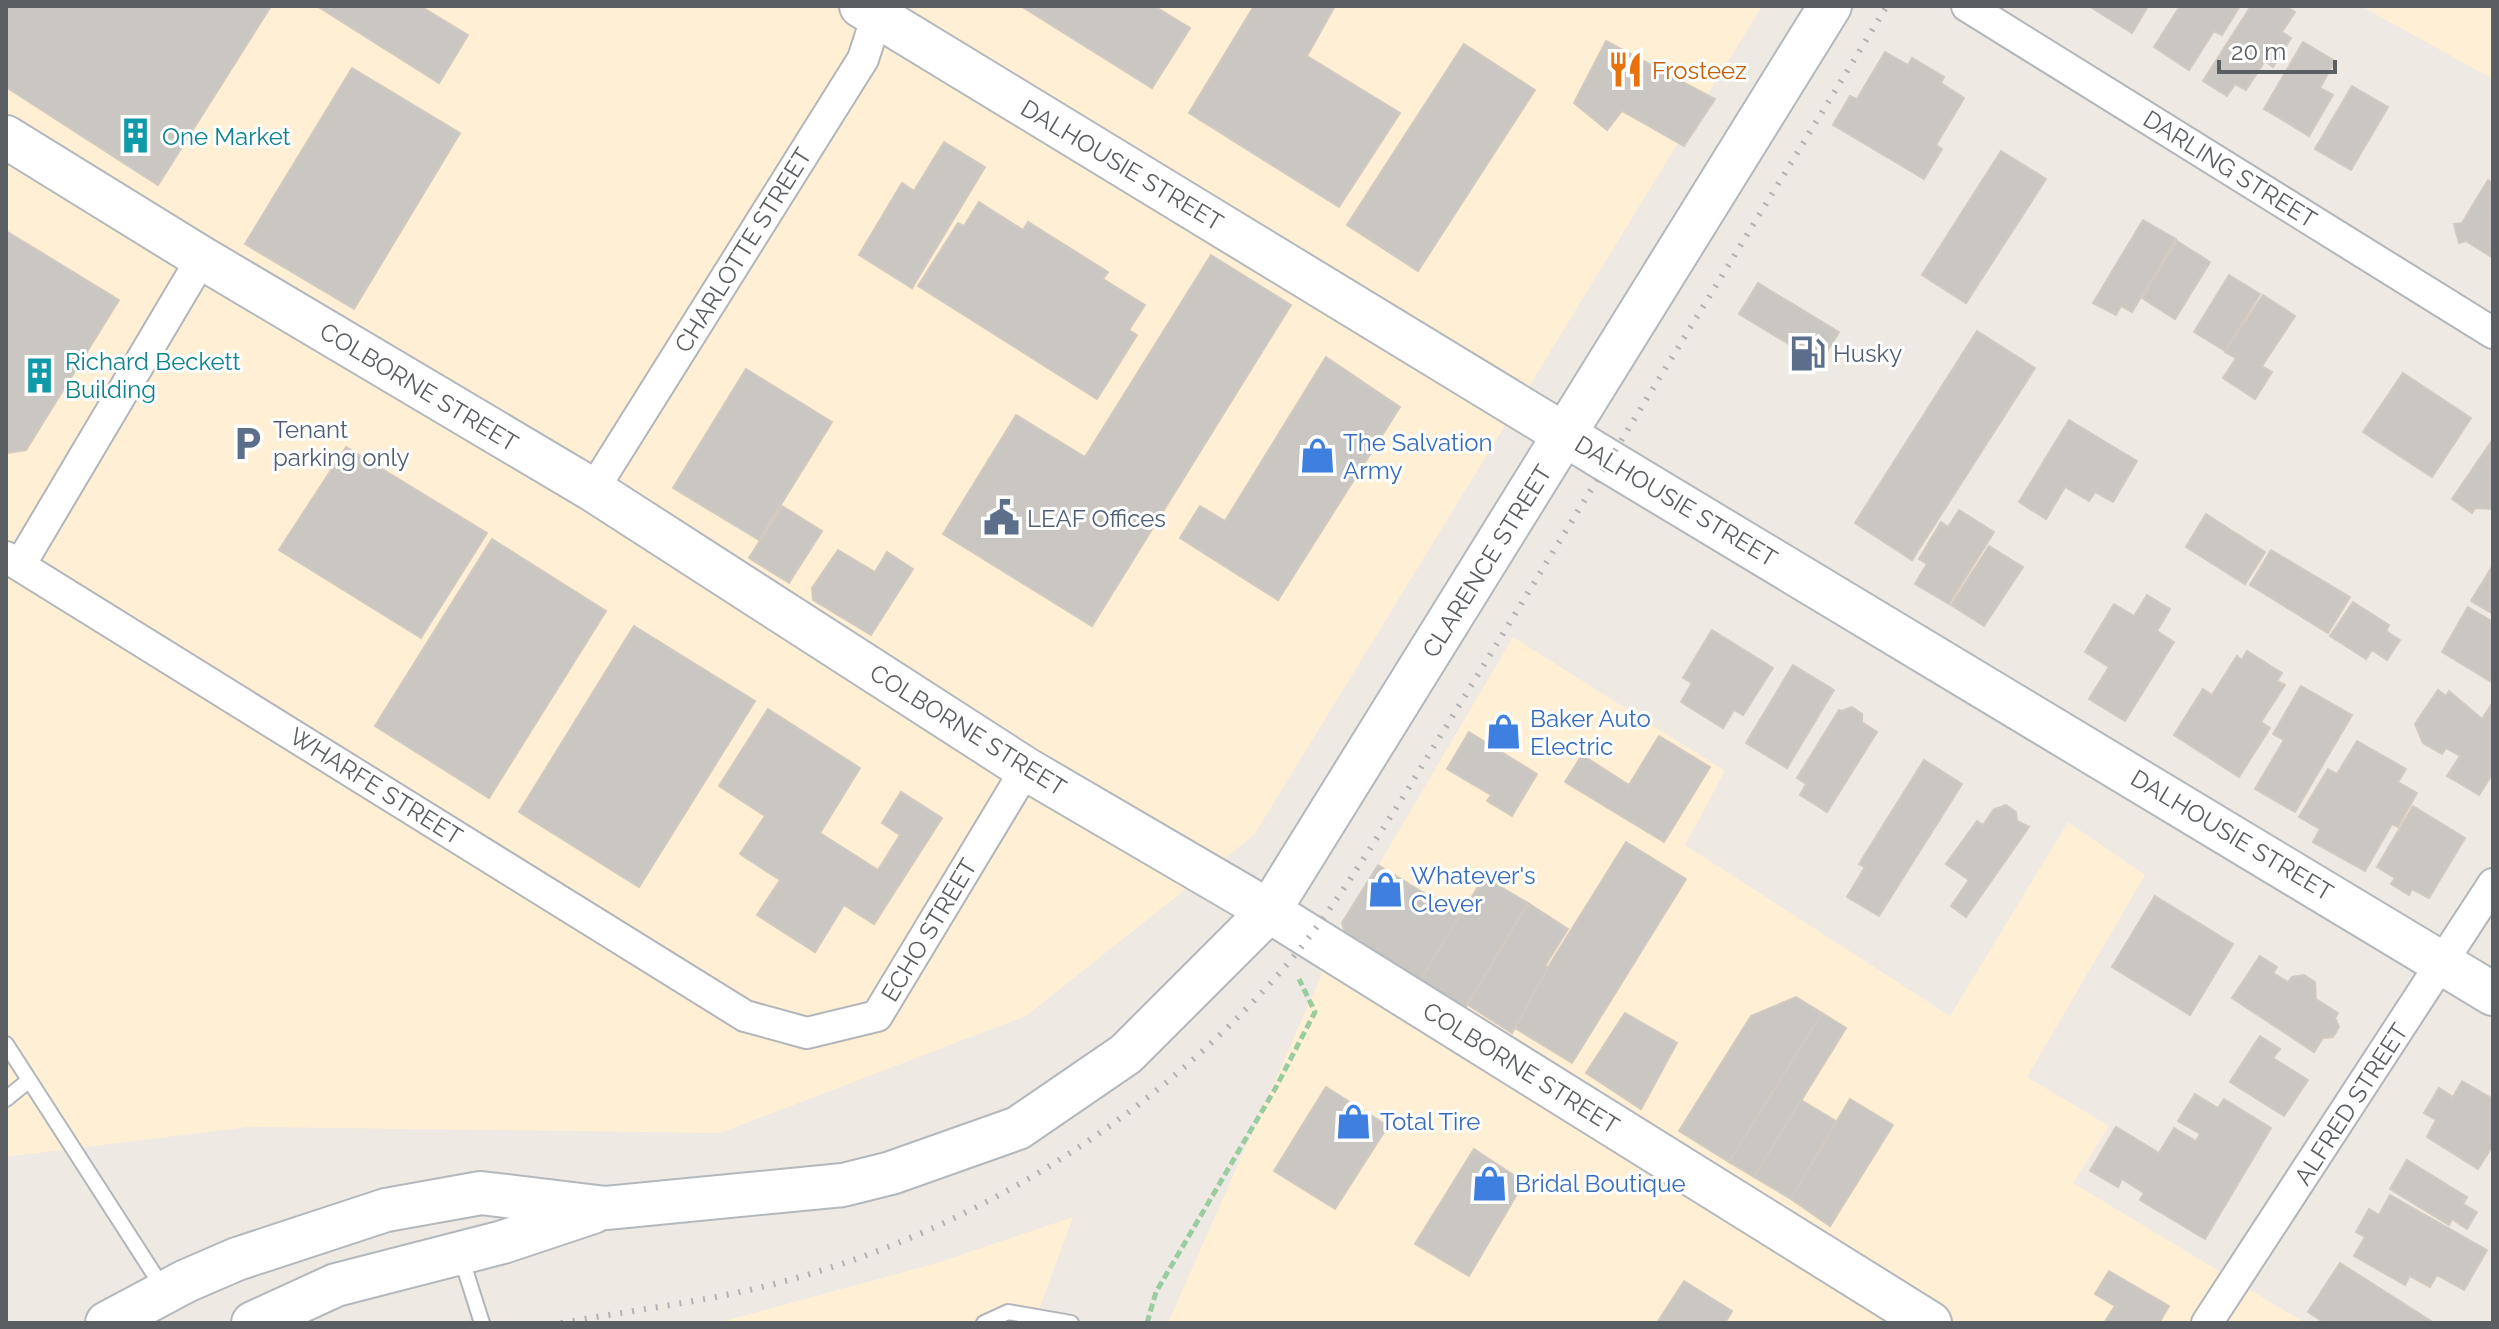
<svg xmlns="http://www.w3.org/2000/svg" width="2499" height="1329" viewBox="0 0 2499 1329" font-family="Raleway,sans-serif">
  <style>
    .commercial { fill: #ffefd5 }
    .building { fill: #cac6c1; stroke: #d2cac0; stroke-width: 2 }
    .lines { fill: none; stroke-linecap: round; stroke-linejoin: round }
    .service-casing { stroke: #b2b6ba; stroke-width: 18 }
    .minor-casing { stroke: #b2b6ba; stroke-width: 34 }
    .secondary-casing { stroke: #b3b8bd; stroke-width: 46 }
    .path { stroke: #99cd9f; stroke-width: 5; stroke-dasharray: 8 4; stroke-linecap: butt }
    .service { stroke: #fff; stroke-width: 14 }
    .minor { stroke: #fff; stroke-width: 30 }
    .secondary { stroke: #fff; stroke-width: 42 }
    .rail { stroke: #b1b2b3; stroke-width: 6; stroke-dasharray: 2 10; stroke-linecap: butt }
    .labels { text-anchor: middle; dominant-baseline: central; stroke-width: 6; stroke-linejoin: round; paint-order: stroke }
    .food-label { font-size: 24px; fill: #c56008; stroke: #fff; text-anchor: start }
    .culture-label { font-size: 24px; fill: #0d838f; stroke: #fff; text-anchor: start }
    .street-label { font-size: 24px; fill: #5a5f63; stroke: #fff }
    .service-label { font-size: 24px; fill: #4e5e75; stroke: #fff; text-anchor: start }
    .shop-label { font-size: 24px; fill: #366cbe; stroke: #fff; text-anchor: start }
  </style>
  <rect width="100%" height="100%" fill="#eee9e2"/>
  <g class="commercial">
    <polygon points="6,6 1762,6 1254,835 1026,1016 720,1133 248,1127 6,1157"/>
    <polygon points="2361,6 2493,6 2493,79"/>
    <polygon points="1513,637 1725,771 1685,845 1950,1016 2068,822 2145,875 2027,1077 2109,1126 2073,1183 2305,1323 1168,1323 1344,924"/>
    <polygon points="1073,1217 1034,1323 717,1323 937,1263"/>
  </g>
  <g class="building">
    <polygon points="6,6 271,6 158,185 6,87"/>
    <polygon points="317,6 420,6 468,35 439,83"/>
    <polygon points="1021,6 1154,6 1190,28 1152,88"/>
    <polygon points="1254,6 1335,6 1307,56 1400,113 1339,207 1189,113"/>
    <polygon points="2089,6 2148,6 2132,33"/>
    <polygon points="2180,6 2240,6 2222,35 2214,31 2189,70 2154,47"/>
    <polygon points="2251,6 2286,6 2295,12 2282,32 2291,38 2273,67 2265,61 2246,90 2235,84 2227,96 2203,81"/>
    <polygon points="1606,41 1715,99 1684,146 1622,111 1607,130 1574,103"/>
    <polygon points="2303,42 2335,61 2320,88 2333,95 2309,136 2264,109"/>
    <polygon points="1464,44 1535,90 1418,271 1347,225"/>
    <polygon points="1885,52 1908,65 1912,58 1944,77 1941,83 1964,98 1936,145 1942,149 1924,179 1833,125 1850,96 1857,99"/>
    <polygon points="352,68 460,133 354,309 245,244"/>
    <polygon points="2352,86 2388,107 2351,170 2315,149"/>
    <polygon points="944,142 985,167 912,288 859,255 902,183 914,191"/>
    <polygon points="2001,151 2046,179 1966,303 1922,275"/>
    <polygon points="2488,180 2493,183 2493,258 2466,241 2459,243 2454,224 2462,223"/>
    <polygon points="979,202 1023,230 1028,222 1108,272 1103,279 1145,305 1129,330 1137,335 1097,399 918,286 958,223 964,226"/>
    <polygon points="2143,220 2176,239 2132,312 2121,306 2116,315 2093,303"/>
    <polygon points="6,231 119,300 26,450 6,453"/>
    <polygon points="2177,241 2210,262 2175,319 2142,298"/>
    <polygon points="1211,255 1291,305 1092,626 943,534 1016,415 1085,457"/>
    <polygon points="2229,275 2260,294 2225,351 2194,332"/>
    <polygon points="1758,283 1839,332 1820,363 1739,314"/>
    <polygon points="2263,295 2295,316 2262,366 2272,372 2255,399 2223,378 2236,358 2225,352"/>
    <polygon points="1977,331 2035,368 1912,560 1855,523"/>
    <polygon points="1326,357 1400,407 1278,600 1180,538 1200,506 1225,521"/>
    <polygon points="746,369 832,422 759,540 673,488"/>
    <polygon points="2403,373 2471,418 2432,477 2363,432"/>
    <polygon points="2069,420 2137,461 2113,502 2095,492 2089,501 2065,487 2046,519 2019,502"/>
    <polygon points="2493,439 2493,509 2475,508 2472,513 2452,499"/>
    <polygon points="346,447 487,533 421,638 279,550"/>
    <polygon points="782,506 822,531 789,583 749,558"/>
    <polygon points="1959,510 1994,532 1949,604 1915,584 1927,564 1919,559 1941,522 1948,527"/>
    <polygon points="2206,514 2265,552 2245,584 2186,547"/>
    <polygon points="492,539 606,611 489,798 375,726"/>
    <polygon points="1989,546 2023,567 1984,626 1951,605"/>
    <polygon points="838,550 875,572 887,552 913,569 871,635 813,600 812,588"/>
    <polygon points="2271,550 2350,597 2328,633 2250,585"/>
    <polygon points="2493,565 2493,614 2471,601"/>
    <polygon points="2147,595 2170,609 2157,631 2174,642 2125,721 2089,699 2109,667 2085,652 2114,604 2134,616"/>
    <polygon points="2353,602 2389,625 2386,631 2400,640 2387,660 2372,650 2366,659 2330,636"/>
    <polygon points="2468,607 2493,622 2493,683 2442,652"/>
    <polygon points="634,626 755,701 639,887 519,812"/>
    <polygon points="1712,630 1773,668 1743,715 1734,710 1723,728 1681,702 1692,683 1683,678"/>
    <polygon points="2247,651 2282,673 2277,681 2285,685 2261,722 2270,728 2239,777 2174,735 2203,689 2212,695 2237,656 2242,660"/>
    <polygon points="1793,665 1834,690 1787,768 1746,743"/>
    <polygon points="2301,686 2352,715 2295,812 2255,789 2284,740 2273,734"/>
    <polygon points="2438,690 2446,696 2449,691 2482,719 2493,702 2493,773 2479,795 2447,776 2460,756 2446,748 2442,754 2423,743 2415,724"/>
    <polygon points="1852,707 1862,714 1862,722 1877,732 1827,812 1800,795 1806,784 1797,778 1839,710 1842,711"/>
    <polygon points="768,709 860,768 820,833 878,870 900,835 882,823 901,792 942,818 874,924 844,905 815,952 757,915 780,880 740,854 765,816 719,786"/>
    <polygon points="1469,732 1537,774 1512,816 1487,801 1491,795 1447,769"/>
    <polygon points="1659,736 1710,767 1664,842 1565,782 1582,755 1629,785"/>
    <polygon points="2357,741 2406,769 2398,782 2417,793 2398,827 2392,824 2365,871 2313,842 2320,829 2299,817 2328,769 2337,774"/>
    <polygon points="1924,760 1962,784 1879,916 1847,897 1865,867 1859,864"/>
    <polygon points="2006,805 2016,812 2017,821 2029,827 1966,917 1951,906 1969,880 1946,864 1977,821 1983,825 1994,809"/>
    <polygon points="2413,806 2465,838 2429,898 2412,889 2409,895 2391,884 2395,878 2377,867"/>
    <polygon points="1626,842 1686,879 1572,1063 1515,1028 1548,967"/>
    <polygon points="1378,865 1460,915 1419,982 1346,937 1342,923"/>
    <polygon points="1484,877 1528,903 1464,1010 1419,982"/>
    <polygon points="2155,896 2233,944 2190,1015 2112,967"/>
    <polygon points="1528,903 1568,929 1545,966 1548,967 1512,1033 1468,1005"/>
    <polygon points="2260,956 2277,967 2273,973 2288,982 2292,977 2304,975 2315,982 2316,999 2338,1013 2335,1018 2339,1027 2333,1037 2323,1038 2314,1052 2232,998"/>
    <polygon points="1796,997 1822,1013 1729,1162 1679,1131 1751,1016"/>
    <polygon points="1625,1013 1677,1043 1641,1109 1586,1073"/>
    <polygon points="1822,1013 1846,1028 1754,1177 1729,1162"/>
    <polygon points="2260,1036 2280,1049 2273,1058 2308,1080 2284,1116 2230,1082"/>
    <polygon points="2462,1081 2493,1099 2493,1145 2478,1169 2427,1137 2436,1120 2424,1113 2439,1088 2453,1097"/>
    <polygon points="1326,1087 1388,1126 1335,1209 1274,1171"/>
    <polygon points="2195,1094 2218,1108 2224,1099 2271,1128 2205,1239 2140,1200 2144,1193 2122,1179 2118,1187 2090,1171 2116,1127 2159,1153 2174,1128 2196,1141 2200,1134 2178,1121"/>
    <polygon points="1850,1099 1893,1125 1830,1226 1791,1199"/>
    <polygon points="1801,1100 1836,1121 1791,1199 1754,1177"/>
    <polygon points="1474,1149 1524,1182 1469,1276 1415,1244"/>
    <polygon points="2407,1160 2467,1197 2463,1204 2477,1212 2467,1229 2452,1219 2449,1225 2390,1189"/>
    <polygon points="2390,1195 2487,1250 2464,1290 2437,1275 2430,1287 2410,1276 2405,1285 2354,1256 2365,1237 2356,1232 2369,1209 2379,1215"/>
    <polygon points="2340,1263 2434,1323 2325,1323 2308,1312"/>
    <polygon points="2109,1271 2169,1306 2159,1323 2104,1323 2115,1306 2095,1294"/>
    <polygon points="1684,1281 1732,1311 1725,1323 1657,1323"/>
  </g>
  <g class="lines">
    <defs>
      <g id="service">
        <polyline points="6,1044 163,1288"/>
        <polyline points="6,1099 28,1081"/>
        <polyline points="461,1257 482,1323"/>
        <polyline points="984,1323 1008,1312 1071,1323"/>
      </g>
      <g id="minor">
        <polyline points="1967,6 2493,333"/>
        <polyline points="593,490 863,59 877,16 883,6"/>
        <polyline points="6,557 745,1016 807,1033 877,1016 1026,769"/>
        <polyline points="20,565 202,258"/>
        <polyline points="2207,1323 2493,884"/>
      </g>
      <g id="secondary">
        <polyline points="861,6 1608,461 2493,994"/>
        <polyline points="6,137 202,258 593,490 1026,769 1269,911 1930,1323"/>
        <polyline points="107,1323 186,1281 237,1259 386,1210 481,1193 606,1208 843,1185 891,1173 1018,1128 1126,1054 1269,911 1830,6"/>
        <polyline points="253,1323 336,1285 503,1242 593,1212"/>
      </g>
    </defs>
    <use href="#service" class="service-casing"/>
    <use href="#minor" class="minor-casing"/>
    <use href="#secondary" class="secondary-casing"/>
    <polyline class="path" points="1147,1323 1156,1292 1275,1089 1315,1012 1299,979"/>
    <use href="#service" class="service"/>
    <use href="#minor" class="minor"/>
    <use href="#secondary" class="secondary"/>
    <path class="rail" d="M561 1323C645 1308 729 1299 810 1274 994 1219 1165 1107 1290 961 1331 912 1365 856 1400 802L1887 6"/>
  </g>
  <defs>
    <symbol id="restaurant-bare" viewBox="-9 -9 18 18"><path d="M-5-6h1v4h1v-4h1v4h1v-4h1v5L-1.5 .5V6h-2V.5L-5-1ZM5-6V6H3V1.5H1.5Q1.5-4 5-6Z" fill="#e8710a" stroke="#fff" stroke-width="2.5" paint-order="stroke"/></symbol>
    <symbol id="building-bare" viewBox="-9 -9 18 18"><path d="M-4-6H4V6H1V3H-1V6H-4ZM-2.5-4.3h1.7v1.8h-1.7ZM.8-4.3h1.7v1.8H.8ZM-2.5-1h1.7V.8h-1.7ZM.8-1h1.7V.8H.8Z" fill="#0f9aa8" stroke="#fff" stroke-width="2.5" paint-order="stroke"/></symbol>
    <symbol id="fuel-bare" viewBox="-9 -9 18 18"><path d="M-5.5-6h7V0h2V4h1.3V-2.5L3-4.5l.8-.8L6-3V5H2.5V1h-1V6h-7ZM-4.2-4.7v3.2H.2V-4.7Z" fill="#5c6f8a" stroke="#fff" stroke-width="2.5" paint-order="stroke"/></symbol>
    <symbol id="parking-bare" viewBox="-9 -9 18 18"><path d="M-3.5-5.5H1a3.5 3.5 0 0 1 0 7H-1V5.5H-3.5ZM-1-3.4V-.6H.8a1.4 1.4 0 0 0 0-2.8Z" fill="#5c6f8a" stroke="#fff" stroke-width="2.5" paint-order="stroke"/></symbol>
    <symbol id="shop-bare" viewBox="-9 -9 18 18"><path d="M-5-2.5h2.3a2.7 3.5 0 0 1 5.4 0H5L5.5 6h-11ZM-1.5-2.5h3a1.5 2.3 0 0 0-3 0Z" fill="#3f7fe0" stroke="#fff" stroke-width="2.5" paint-order="stroke"/></symbol>
    <symbol id="civic-bare" viewBox="-9 -9 18 18"><path d="M-.6-6.5H3V-4.5H.6V-3L4-1V1h2V6H-6V1h2V-1L-.6-3ZM-1.2 2.5V6h2.4V2.5Z" fill="#5c6f8a" stroke="#fff" stroke-width="2.5" paint-order="stroke"/></symbol>
  </defs>
  <g fill-rule="evenodd">
    <use href="#restaurant-bare" x="1600" y="44" width="51" height="51"/>
    <use href="#building-bare" x="110" y="110" width="51" height="51"/>
    <use href="#fuel-bare" x="1782" y="328" width="51" height="51"/>
    <use href="#building-bare" x="14" y="350" width="51" height="51"/>
    <use href="#parking-bare" x="222" y="418" width="51" height="51"/>
    <use href="#shop-bare" x="1292" y="430" width="51" height="51"/>
    <use href="#civic-bare" x="976" y="492" width="51" height="51"/>
    <use href="#shop-bare" x="1478" y="706" width="51" height="51"/>
    <use href="#shop-bare" x="1360" y="864" width="51" height="51"/>
    <use href="#shop-bare" x="1328" y="1096" width="51" height="51"/>
    <use href="#shop-bare" x="1464" y="1158" width="51" height="51"/>
  </g>
  <g class="labels">
    <g class="food-label">
      <text x="1652" y="70">Frosteez</text>
    </g>
    <g class="culture-label">
      <text x="162" y="136">One Market</text>
      <text x="65" y="361">Richard Beckett<tspan x="65" dy="28">Building</tspan></text>
    </g>
    <g class="street-label">
      <text transform="translate(1122 165) rotate(31)">DALHOUSIE STREET</text>
      <text transform="translate(2230 169) rotate(32)">DARLING STREET</text>
      <text transform="translate(743 250) rotate(-58)">CHARLOTTE STREET</text>
      <text transform="translate(419 387) rotate(31)">COLBORNE STREET</text>
      <text transform="translate(1676 501) rotate(31)">DALHOUSIE STREET</text>
      <text transform="translate(1487 561) rotate(-58)">CLARENCE STREET</text>
      <text transform="translate(968 730) rotate(32)">COLBORNE STREET</text>
      <text transform="translate(376 786) rotate(32)">WHARFE STREET</text>
      <text transform="translate(2232 835) rotate(31)">DALHOUSIE STREET</text>
      <text transform="translate(929 930) rotate(-59)">ECHO STREET</text>
      <text transform="translate(1521 1068) rotate(32)">COLBORNE STREET</text>
      <text transform="translate(2351 1104) rotate(-57)">ALFRED STREET</text>
    </g>
    <g class="service-label">
      <text x="1833" y="353">Husky</text>
      <text x="273" y="429">Tenant<tspan x="273" dy="28">parking only</tspan></text>
      <text x="1027" y="518">LEAF Offices</text>
    </g>
    <g class="shop-label">
      <text x="1343" y="442">The Salvation<tspan x="1343" dy="28">Army</tspan></text>
      <text x="1530" y="718">Baker Auto<tspan x="1530" dy="28">Electric</tspan></text>
      <text x="1411" y="875">Whatever's<tspan x="1411" dy="28">Clever</tspan></text>
      <text x="1380" y="1121">Total Tire</text>
      <text x="1515" y="1183">Bridal Boutique</text>
    </g>
  </g>
  <rect width="2499" height="1329" fill="none" stroke="#5a5f63" stroke-width="16"/>
  <path d="M2219 60v12h116v-12" fill="none" stroke="#5a5f63" stroke-width="4"/>
  <text x="2231" y="60" font-size="24" fill="#5a5f63" stroke="#ffffff" stroke-width="6" paint-order="stroke">20 m</text>
</svg>
